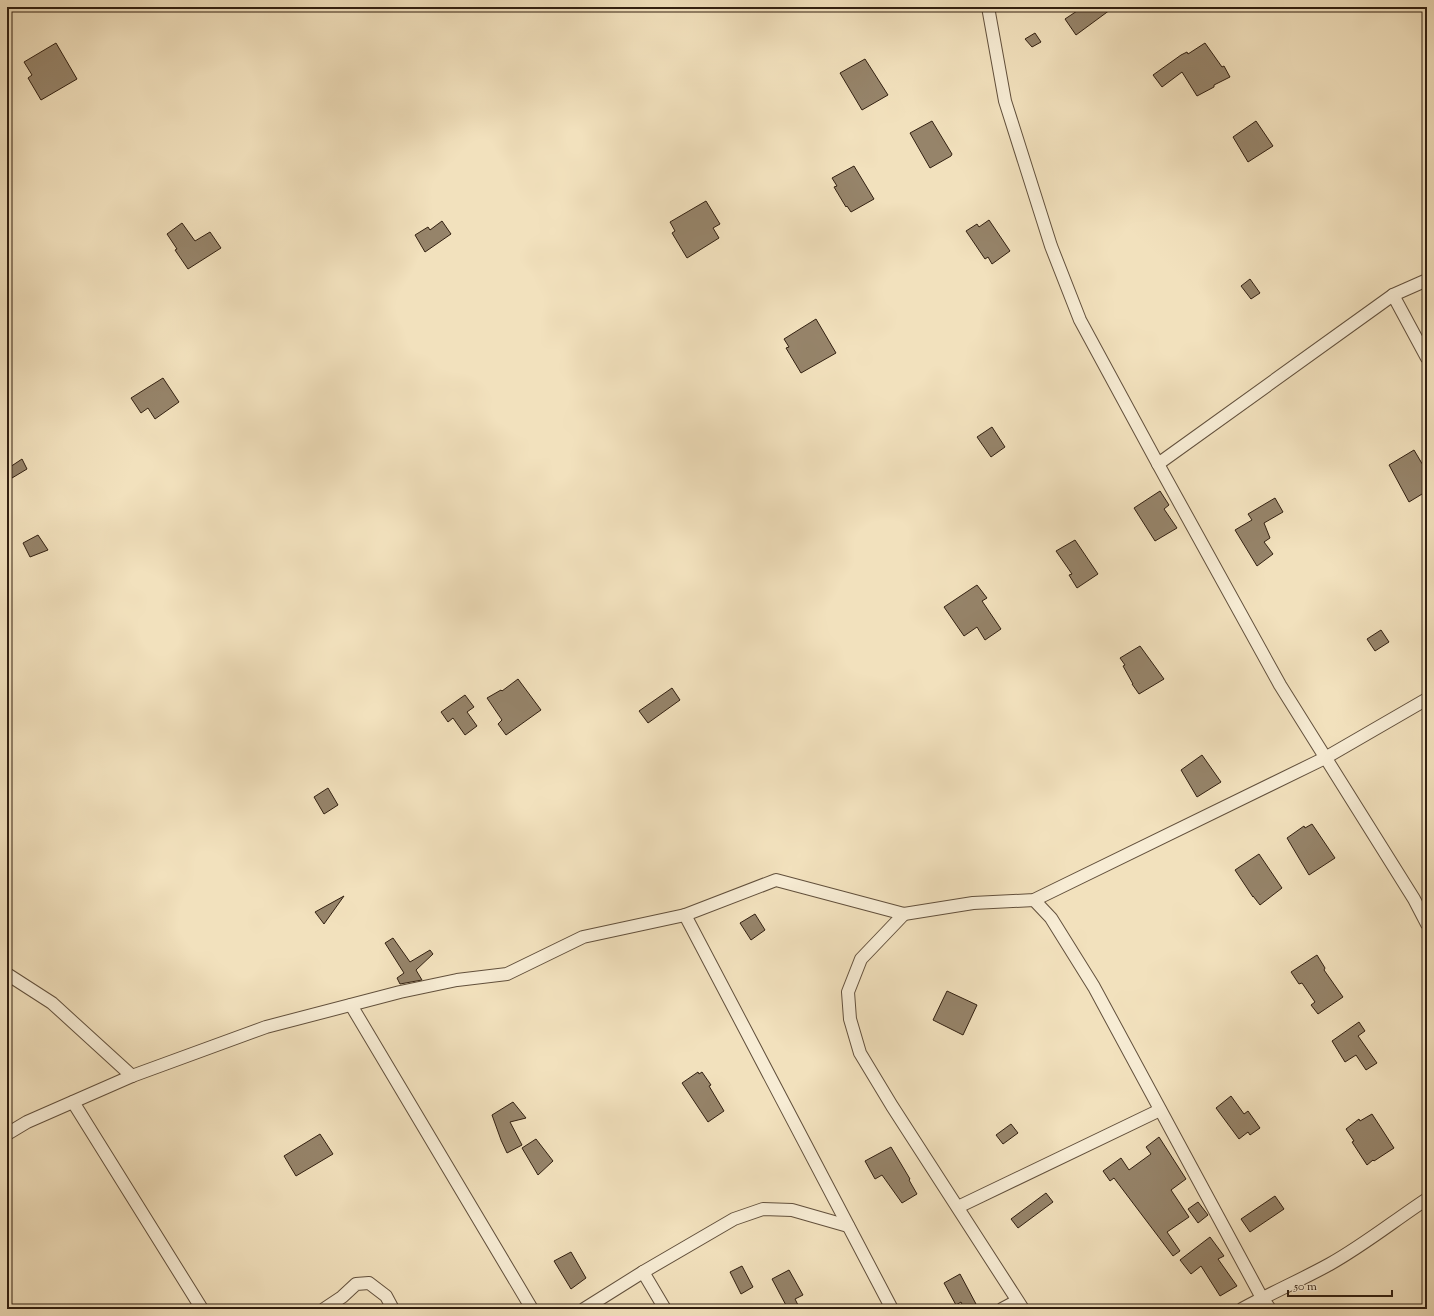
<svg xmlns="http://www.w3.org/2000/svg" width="1434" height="1316" viewBox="0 0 1434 1316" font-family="'Sorts Mill Goudy',serif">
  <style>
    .building { fill: #96846a; stroke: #322011 }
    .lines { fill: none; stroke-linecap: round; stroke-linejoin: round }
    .minor-casing { stroke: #62503c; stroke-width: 14 }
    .minor { stroke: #f7ecd4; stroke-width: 12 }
  </style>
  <rect width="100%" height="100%" fill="#f2e1bd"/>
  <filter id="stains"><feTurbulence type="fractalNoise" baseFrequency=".005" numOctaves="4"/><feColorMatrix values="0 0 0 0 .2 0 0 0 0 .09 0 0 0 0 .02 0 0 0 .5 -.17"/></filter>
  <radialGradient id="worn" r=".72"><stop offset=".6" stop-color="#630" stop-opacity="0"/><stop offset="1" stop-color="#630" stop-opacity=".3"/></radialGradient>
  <g class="building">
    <polygon points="1083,7 1114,7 1076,35 1065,19"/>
    <polygon points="1035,33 1041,42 1032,47 1025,39"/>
    <polygon points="56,43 77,79 41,100 28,78 32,75 24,62"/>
    <polygon points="1205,43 1222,67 1224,66 1230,77 1214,85 1214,87 1197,96 1182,72 1162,87 1153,75 1181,55 1187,52 1188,54"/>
    <polygon points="865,59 888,95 862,110 840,73"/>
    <polygon points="932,121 952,154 951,156 930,168 910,133"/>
    <polygon points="1256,121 1273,146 1248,162 1233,137"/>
    <polygon points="854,166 874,199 851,212 847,206 846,207 834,187 837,186 832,178"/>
    <polygon points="706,201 720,224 713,228 719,238 687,258 672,233 675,231 670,222"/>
    <polygon points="989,220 1010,251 992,264 988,257 985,259 966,231 977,224 979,227"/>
    <polygon points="442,221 451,234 425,252 415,235 428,227 430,230"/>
    <polygon points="182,223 195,241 210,232 221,248 188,269 175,250 177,249 167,234"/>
    <polygon points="1250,279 1260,293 1251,299 1241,286"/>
    <polygon points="816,319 836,353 801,373 786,348 789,347 784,339"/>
    <polygon points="163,378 179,402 155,419 148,408 141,413 131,398"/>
    <polygon points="992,427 1005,447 991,457 977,437"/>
    <polygon points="1414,450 1427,472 1427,491 1409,502 1389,465"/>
    <polygon points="22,459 27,469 12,478 7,469"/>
    <polygon points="1160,491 1169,505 1164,509 1177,528 1155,541 1134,508"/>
    <polygon points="1275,498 1283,512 1264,523 1270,538 1264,542 1273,554 1257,566 1235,530 1252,520 1248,514"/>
    <polygon points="38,535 48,550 30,557 23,543"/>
    <polygon points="1075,540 1098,574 1077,588 1069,575 1072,574 1056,551"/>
    <polygon points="977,585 987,598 982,601 1001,629 985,640 977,627 964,636 944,607"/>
    <polygon points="1381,630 1389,642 1375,651 1367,639"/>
    <polygon points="1140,646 1164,679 1139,694 1132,684 1133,684 1123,666 1125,665 1120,658"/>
    <polygon points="518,679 541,710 506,735 498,724 502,720 487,698 501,690 502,691"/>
    <polygon points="672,688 680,700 648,723 639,711"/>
    <polygon points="465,695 474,707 467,712 477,726 465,735 453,718 448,722 441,712"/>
    <polygon points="1202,755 1221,782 1197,797 1181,770"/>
    <polygon points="328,788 338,805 324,814 314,797"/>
    <polygon points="1312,824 1335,858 1309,875 1287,838 1304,826 1305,828"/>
    <polygon points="1259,854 1282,888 1260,905 1253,896 1253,897 1235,870"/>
    <polygon points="344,896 324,924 315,912"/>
    <polygon points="755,914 765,930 751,940 740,923"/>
    <polygon points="393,938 410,962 430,950 433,954 416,970 422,980 400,984 397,978 404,973 385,943"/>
    <polygon points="1317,955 1325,968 1324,970 1343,997 1318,1014 1311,1005 1315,1002 1302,983 1299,984 1291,972"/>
    <polygon points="947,991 977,1005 963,1035 933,1020"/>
    <polygon points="1359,1022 1365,1031 1358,1036 1377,1063 1366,1070 1356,1055 1345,1062 1332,1041"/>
    <polygon points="698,1072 699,1074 702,1072 711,1085 709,1086 724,1111 708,1122 682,1083"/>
    <polygon points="1231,1096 1244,1114 1248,1111 1260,1128 1250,1135 1248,1132 1239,1139 1216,1108"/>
    <polygon points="513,1102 526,1118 510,1122 522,1145 507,1153 501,1140 492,1115"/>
    <polygon points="1372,1114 1394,1148 1374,1161 1373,1160 1367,1165 1352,1142 1354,1141 1346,1129 1359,1119 1360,1121"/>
    <polygon points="1011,1124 1018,1133 1003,1144 996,1135"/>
    <polygon points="320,1134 333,1154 296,1176 284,1156"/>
    <polygon points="1159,1137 1186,1179 1171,1190 1189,1217 1167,1232 1180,1251 1173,1256 1114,1178 1110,1181 1103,1171 1121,1158 1129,1170 1151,1154 1146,1147"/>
    <polygon points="536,1139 553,1161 538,1175 522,1148"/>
    <polygon points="891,1147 910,1179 909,1180 917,1194 902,1203 882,1175 875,1179 865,1161"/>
    <polygon points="1046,1193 1053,1202 1018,1228 1011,1219"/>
    <polygon points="1275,1196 1284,1209 1250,1232 1241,1219"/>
    <polygon points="1198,1202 1208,1215 1198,1223 1188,1209"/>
    <polygon points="1210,1237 1224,1256 1218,1259 1237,1286 1220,1296 1201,1266 1191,1274 1180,1260"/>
    <polygon points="571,1252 586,1278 571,1289 554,1261"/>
    <polygon points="742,1266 753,1287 741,1294 730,1272"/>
    <polygon points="789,1270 803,1295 795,1299 800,1309 788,1309 772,1279"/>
    <polygon points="960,1274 976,1304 968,1309 964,1309 961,1302 956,1305 944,1283"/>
  </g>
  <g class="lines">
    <defs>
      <g id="minor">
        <polyline points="988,7 1005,101 1051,246 1080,320 1158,464 1280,685 1414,899 1427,924"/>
        <polyline points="1393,295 1427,358"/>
        <polyline points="1158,464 1393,295 1427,280"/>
        <polyline points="1034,900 1051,918 1094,987 1262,1298 1270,1309"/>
        <polyline points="904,914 861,959 848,992 850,1019 860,1053 892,1106 1023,1309"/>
        <polyline points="685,915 892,1309"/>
        <polyline points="7,974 52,1003 132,1076"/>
        <polyline points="351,1005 532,1309"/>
        <polyline points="73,1102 202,1309"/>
        <polyline points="7,1134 27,1122 132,1076 266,1027 400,992 457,980 507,974 583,937 685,915 776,880 904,914 973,903 1034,900 1325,758 1427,699"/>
        <polyline points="958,1207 1160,1110"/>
        <polyline points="643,1272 665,1309"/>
        <polyline points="324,1309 342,1297 356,1284 369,1283 386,1296 393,1309"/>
        <polyline points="584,1309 643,1272 734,1219 763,1209 792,1210 848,1226"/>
        <polyline points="1002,1309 1017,1301"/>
        <path d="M1242 1309C1271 1293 1301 1280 1330 1264 1364 1245 1395 1220 1427 1199"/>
      </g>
    </defs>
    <use href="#minor" class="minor-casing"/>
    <use href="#minor" class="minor"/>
  </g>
  <rect width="1434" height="1316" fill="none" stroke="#f2e1bd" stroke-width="24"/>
  <rect x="8" y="8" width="1418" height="1300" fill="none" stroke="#322011" stroke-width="2"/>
  <rect x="12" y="12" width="1410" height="1292" fill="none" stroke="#322011"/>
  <path d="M1288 1290v6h104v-6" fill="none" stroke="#322011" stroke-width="2"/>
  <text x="1294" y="1290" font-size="12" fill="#322011" stroke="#f7ecd4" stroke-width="3" paint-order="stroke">50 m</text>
  <rect width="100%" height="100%" filter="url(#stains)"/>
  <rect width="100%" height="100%" fill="url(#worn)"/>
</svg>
